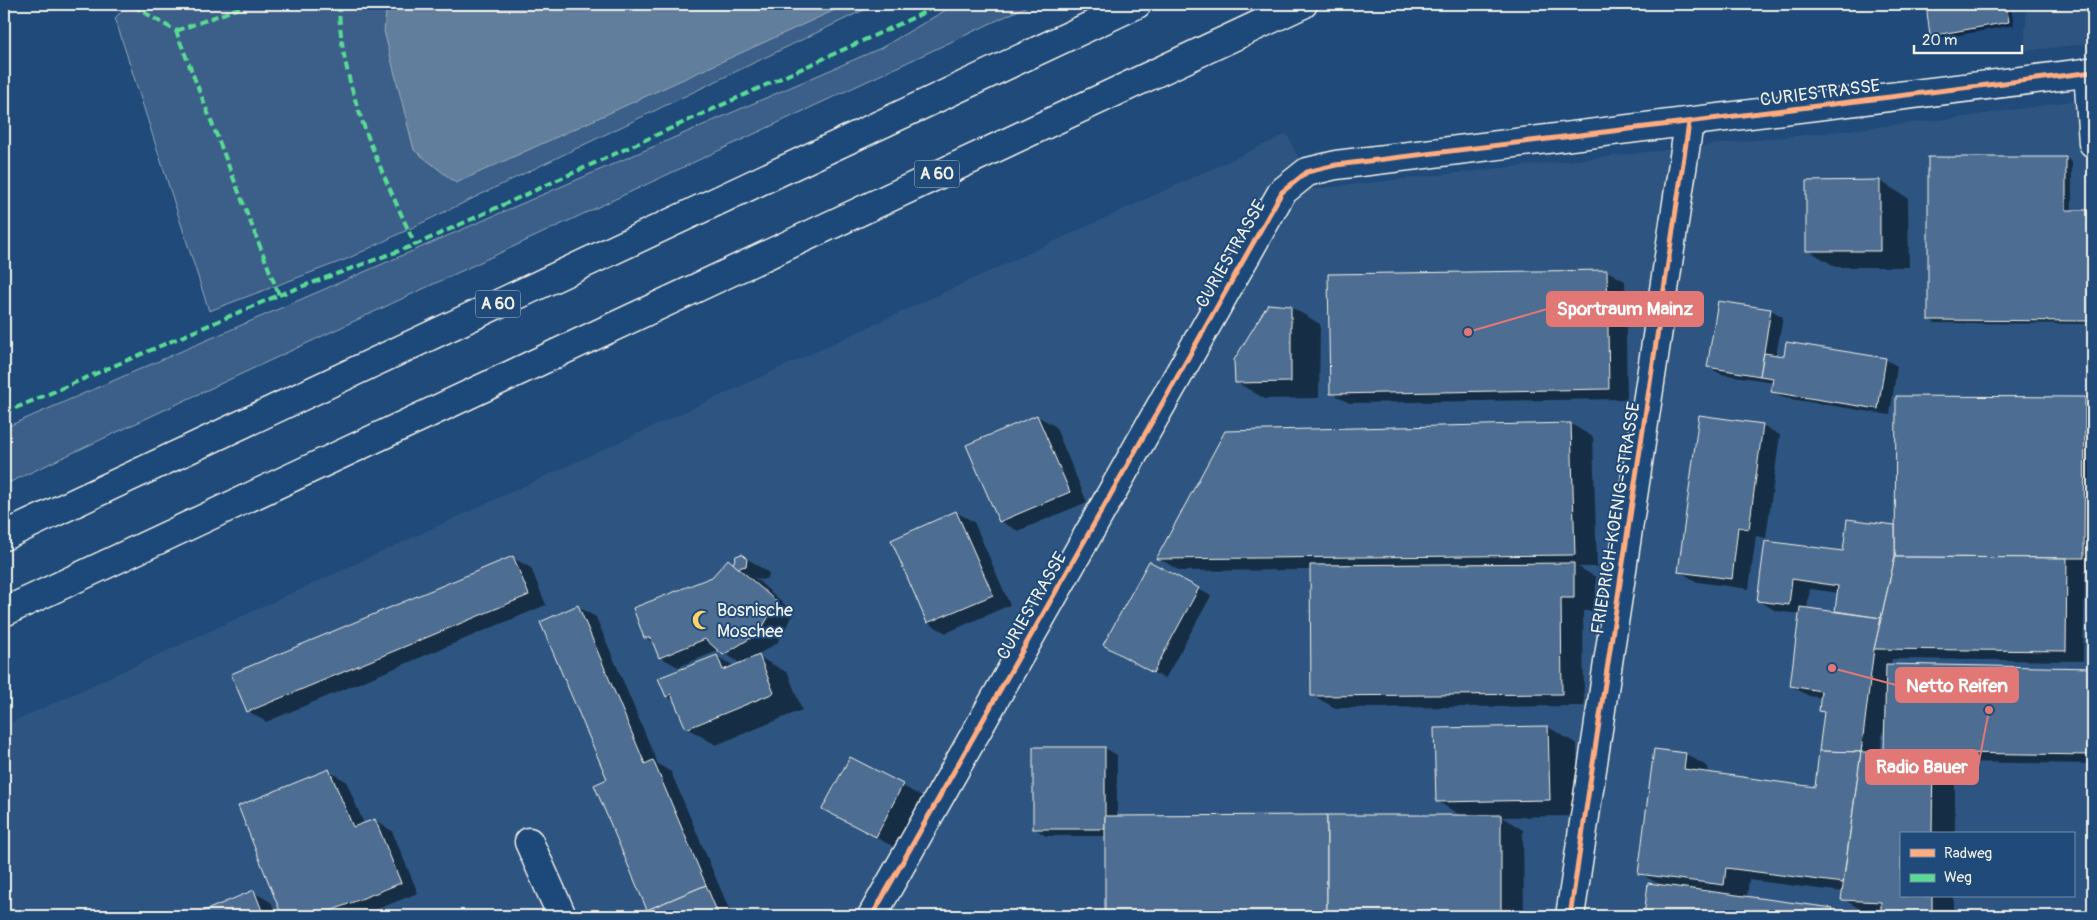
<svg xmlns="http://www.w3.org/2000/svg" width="2097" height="920" viewBox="0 0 2097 920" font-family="Pangolin,sans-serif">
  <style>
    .built { fill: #2d5581; fill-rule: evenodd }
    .green { fill: #3a5f88; stroke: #97a8b8 }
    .water { fill: #627e9d; stroke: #9cacbb }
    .shadow { fill: #0007; fill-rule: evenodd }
    .building { fill: #4d6e92; stroke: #f4f1e8 }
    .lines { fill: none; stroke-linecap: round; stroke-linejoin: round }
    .minor-casing { stroke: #f4f1e8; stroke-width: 31 }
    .highway-casing { stroke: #f4f1e8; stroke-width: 31 }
    .minor { stroke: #1f4a7a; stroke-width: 28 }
    .highway { stroke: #1f4a7a; stroke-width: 28 }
    .quiet { stroke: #5adb95; stroke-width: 4; stroke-dasharray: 8 4; stroke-linecap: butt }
    .cycleway-casing { stroke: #1f4a7a; stroke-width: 8 }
    .cycleway { stroke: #ffac80; stroke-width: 5 }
    .labels { text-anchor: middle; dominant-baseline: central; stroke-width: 4; stroke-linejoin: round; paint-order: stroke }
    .shield { fill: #1f4a7a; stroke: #b4bfc7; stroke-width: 1 }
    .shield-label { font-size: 16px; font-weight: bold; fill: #f4f1e8 }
    .street-label { font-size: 18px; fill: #f4f1e8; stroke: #1f4a7a }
    .poi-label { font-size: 18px; fill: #f4f1e8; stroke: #1f4a7a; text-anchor: start }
    .leader { fill: none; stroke: #e27875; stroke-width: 2 }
    .callout-dot { fill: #e27875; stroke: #1f4a7a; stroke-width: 2 }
    .callout { fill: #e27875; stroke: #e27875; stroke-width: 2 }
    .callout-label { font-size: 19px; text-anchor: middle; font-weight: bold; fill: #fff }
  </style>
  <rect width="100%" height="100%" fill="#1f4a7a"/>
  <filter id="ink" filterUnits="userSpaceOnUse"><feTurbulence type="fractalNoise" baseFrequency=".02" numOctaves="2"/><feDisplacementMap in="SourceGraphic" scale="10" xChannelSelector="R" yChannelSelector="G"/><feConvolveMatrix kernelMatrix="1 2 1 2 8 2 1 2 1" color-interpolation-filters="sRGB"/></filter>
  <g filter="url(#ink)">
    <g class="built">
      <polygon points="2027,4 2093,4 2093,43 2024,51"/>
      <path d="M2093 98V916H4V726L1287 134 1313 189 1957 118ZM1901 834H2073V896H1901Z"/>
    </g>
    <g class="green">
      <polygon points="129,4 876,4 347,259 209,311 115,18"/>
      <polygon points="956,4 1032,4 4,485 4,428 881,48"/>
    </g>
    <polygon class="water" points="387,4 848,4 456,183 414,150 384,31"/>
    <g class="shadow">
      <polygon points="1927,4 2010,4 2014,25 1937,39 1931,36"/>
      <polygon points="2066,158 2072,162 2072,211 2093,211 2093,324 1935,323 1929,319"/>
      <polygon points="1880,181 1908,198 1909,267 1836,267 1808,250"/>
      <polygon points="1607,271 1625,281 1627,399 1349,403 1331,393"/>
      <polygon points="1291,307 1320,324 1319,398 1265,399 1236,382"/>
      <polygon points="1771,310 1783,317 1776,356 1885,359 1897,366 1890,415 1784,398 1772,391 1773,382 1721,374 1708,367"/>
      <path d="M2085 398 2093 403V570H2085L2083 661 1892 659 1891 666 2093 669V764L1947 762 1955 767V834H1901V896H1954V916H1882V913L1865 912 1843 899V892L1749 880 1747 897 1832 909 1845 916H1645L1649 884 1661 885 1639 873 1686 754 1708 767 1707 774 1816 788 1825 713 1820 710 1822 698 1809 696 1791 686 1800 614 1776 611 1759 601 1766 542 1844 552 1896 527ZM1810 589 1839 593 1836 613 1807 609ZM1885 718H1886L1889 753H1880Z"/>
      <polygon points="1037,416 1055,426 1087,502 1018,531 1000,521"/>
      <polygon points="1571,424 1593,437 1597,567 1578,567 1596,577 1596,611 1583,611 1584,706 1335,708 1312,695 1311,570 1180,571 1158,558"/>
      <polygon points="1762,425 1780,435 1766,538 1756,536 1749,589 1697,582 1679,571"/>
      <polygon points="956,512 974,522 1010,605 946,633 928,623 892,540"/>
      <polygon points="742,555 769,573 768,578 761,580 754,577 794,613 777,643 752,658 759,657 788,673 802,710 716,745 687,728 675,701 667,696 716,656 734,666 741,664 720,650 678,667 660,657 655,643 645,638 713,578 728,560 734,564"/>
      <polygon points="513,558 531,568 546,605 266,722 248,711"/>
      <polygon points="1150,562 1211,596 1165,679 1104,645"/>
      <polygon points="578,607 596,617 658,764 671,772 732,916 637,916 649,911 608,780"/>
      <polygon points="1548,727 1577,744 1578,816 1502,817 1523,830 1524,916 1107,916 1107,836 1046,836 1034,828 1105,748 1117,755 1117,817 1463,817 1437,801"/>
      <polygon points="851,758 932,802 905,853 824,809"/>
      <polygon points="328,771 346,781 364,824 375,820 392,831 418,893 360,916 284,916 239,807"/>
      <polygon points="253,892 271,902 277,916 195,916"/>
    </g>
    <g class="building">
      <polygon points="1926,4 2006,4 2009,22 1930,36"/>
      <polygon points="1928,157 2066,157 2066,210 2093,210 2093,321 1928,320"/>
      <polygon points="1880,180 1880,251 1806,251 1806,181"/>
      <polygon points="1607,270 1609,389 1330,394 1328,274"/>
      <polygon points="1718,301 1771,309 1760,376 1707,367"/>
      <polygon points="1268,304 1291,306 1291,382 1235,383 1234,360"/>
      <polygon points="1786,342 1886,358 1878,409 1771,392 1773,378 1760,376 1764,353 1784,356"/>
      <polygon points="1896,396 2085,397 2084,558 1895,557"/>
      <polygon points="1037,415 1070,492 999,522 966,445"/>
      <polygon points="1699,415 1763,424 1749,529 1738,527 1732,579 1678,572"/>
      <polygon points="1571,423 1575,555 1156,559 1225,431"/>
      <polygon points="956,511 993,595 927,623 891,540"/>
      <polygon points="1847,519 1895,525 1895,557 1881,618 1835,611 1838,586 1792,579 1789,605 1757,601 1765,541 1843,551"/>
      <polygon points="742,554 747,559 746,566 738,568 733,564 736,556"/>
      <polygon points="513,556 529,595 247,712 231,674"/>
      <polygon points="1895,557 2067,558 2066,651 1874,649"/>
      <polygon points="728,559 777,602 759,633 723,655 705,639 659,658 651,638 644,638 633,608 712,577"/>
      <polygon points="1149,561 1199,588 1153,673 1103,645"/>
      <polygon points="1574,563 1574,598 1561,598 1562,694 1311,696 1310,565"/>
      <polygon points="578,605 645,764 653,760 706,885 647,910 594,785 607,779 540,622"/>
      <polygon points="1800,607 1881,618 1874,649 1861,752 1819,751 1824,712 1819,711 1821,691 1790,686"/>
      <polygon points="717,655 723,670 759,655 774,693 686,729 671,694 666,697 658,678"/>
      <polygon points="1886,664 2093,668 2093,755 1884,752"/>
      <polygon points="1548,726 1550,800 1436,802 1434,728"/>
      <rect x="1033" y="747" width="72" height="82"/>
      <polygon points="1654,749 1686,753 1684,769 1815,787 1819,751 1861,752 1843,883 1726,868 1724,885 1638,874"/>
      <polygon points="1861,752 1933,752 1932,834 1901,834 1901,896 1932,896 1932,916 1881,916 1881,902 1841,900"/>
      <polygon points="850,757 903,784 876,837 822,809"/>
      <polygon points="329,769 353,827 375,819 401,883 318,916 282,916 238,806"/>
      <polygon points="1327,815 1327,916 1105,916 1105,816"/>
      <rect x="1327" y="815" width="174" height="101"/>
      <polygon points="1648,883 1833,908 1832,916 1644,916"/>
      <polygon points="706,885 719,916 636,916 635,915"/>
      <polygon points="254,890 264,916 192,916"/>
    </g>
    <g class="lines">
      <defs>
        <g id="minor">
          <polyline points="2088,72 2093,143"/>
          <polyline points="529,842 562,916"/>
          <polyline points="872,916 1282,192 1307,172 1336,165 2093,72"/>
          <polyline points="1570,916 1689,123"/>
        </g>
        <g id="highway">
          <polyline points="4,536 1137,4"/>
          <polyline points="4,612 1303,4"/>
        </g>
      </defs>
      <use href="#minor" class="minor-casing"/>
      <use href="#highway" class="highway-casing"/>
      <use href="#minor" class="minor"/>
      <use href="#highway" class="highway"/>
      <g class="quiet">
        <path d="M339 4C340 90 381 168 415 245"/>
        <polyline points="176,31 250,4"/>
        <polyline points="279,295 415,245 917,16 939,4"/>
        <polyline points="4,413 279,295 176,31 130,4"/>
      </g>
      <defs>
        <g id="cycleway">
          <polyline points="872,916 1282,192 1307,172 1336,165 2093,72"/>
          <polyline points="1570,916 1689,123"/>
        </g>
      </defs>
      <use href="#cycleway" class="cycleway-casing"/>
      <use href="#cycleway" class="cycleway"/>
    </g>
  </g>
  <defs>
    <symbol id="mosque-bare" viewBox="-9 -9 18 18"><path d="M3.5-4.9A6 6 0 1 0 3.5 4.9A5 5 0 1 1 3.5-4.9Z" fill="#ffd166" stroke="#1f4a7a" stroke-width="2.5" paint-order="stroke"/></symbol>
  </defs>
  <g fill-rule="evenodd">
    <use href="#mosque-bare" x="688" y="606" width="28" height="28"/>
  </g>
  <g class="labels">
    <g class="shield">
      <rect x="914.5" y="160.5" width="45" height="27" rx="4"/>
      <rect x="475.5" y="290.5" width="45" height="27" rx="4"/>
    </g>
    <g class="shield-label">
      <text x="937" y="174">A 60</text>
      <text x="498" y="304">A 60</text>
    </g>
    <g class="street-label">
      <text transform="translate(1820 93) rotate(-7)">CURIESTRASSE</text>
      <text transform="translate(1231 254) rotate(-60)">CURIESTRASSE</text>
      <text transform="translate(1616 518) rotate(-81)">FRIEDRICH-KOENIG-STRASSE</text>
      <text transform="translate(1032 606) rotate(-60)">CURIESTRASSE</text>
    </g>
    <g class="poi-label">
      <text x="717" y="610">Bosnische<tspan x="717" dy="21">Moschee</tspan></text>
    </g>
  </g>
  <path class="leader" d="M1468 332L1547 309M1832 668L1896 685M1989 710L1978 767"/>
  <g class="callout-dot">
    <circle cx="1468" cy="332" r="5"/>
    <circle cx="1832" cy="668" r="5"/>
    <circle cx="1989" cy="710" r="5"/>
  </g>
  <g class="callout">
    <rect x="1547" y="292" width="156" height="34" rx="5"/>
    <rect x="1896" y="668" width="122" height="34" rx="5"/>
    <rect x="1866" y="750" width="112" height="34" rx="5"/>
  </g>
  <g class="callout-label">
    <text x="1625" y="315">Sportraum Mainz</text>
    <text x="1957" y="692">Netto Reifen</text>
    <text x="1922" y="773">Radio Bauer</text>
  </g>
  <rect width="2097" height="920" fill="none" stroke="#1f4a7a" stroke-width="20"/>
  <rect x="10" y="10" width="2077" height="900" fill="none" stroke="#f4f1e8" stroke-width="2" filter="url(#ink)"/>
  <rect x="1900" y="832" width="175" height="65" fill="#1f4a7a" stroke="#748da6"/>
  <rect x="1910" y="849" width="25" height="8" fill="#ffac80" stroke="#748da6"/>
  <text x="1944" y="858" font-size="15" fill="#f4f1e8">Radweg</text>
  <rect x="1910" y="874" width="25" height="8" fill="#5adb95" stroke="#748da6"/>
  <text x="1944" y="882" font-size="15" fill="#f4f1e8">Weg</text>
  <path d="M1914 45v8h108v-8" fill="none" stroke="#f4f1e8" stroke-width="2.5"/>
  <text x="1922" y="45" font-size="15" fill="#f4f1e8" stroke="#1f4a7a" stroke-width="4" paint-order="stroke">20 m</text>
</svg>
